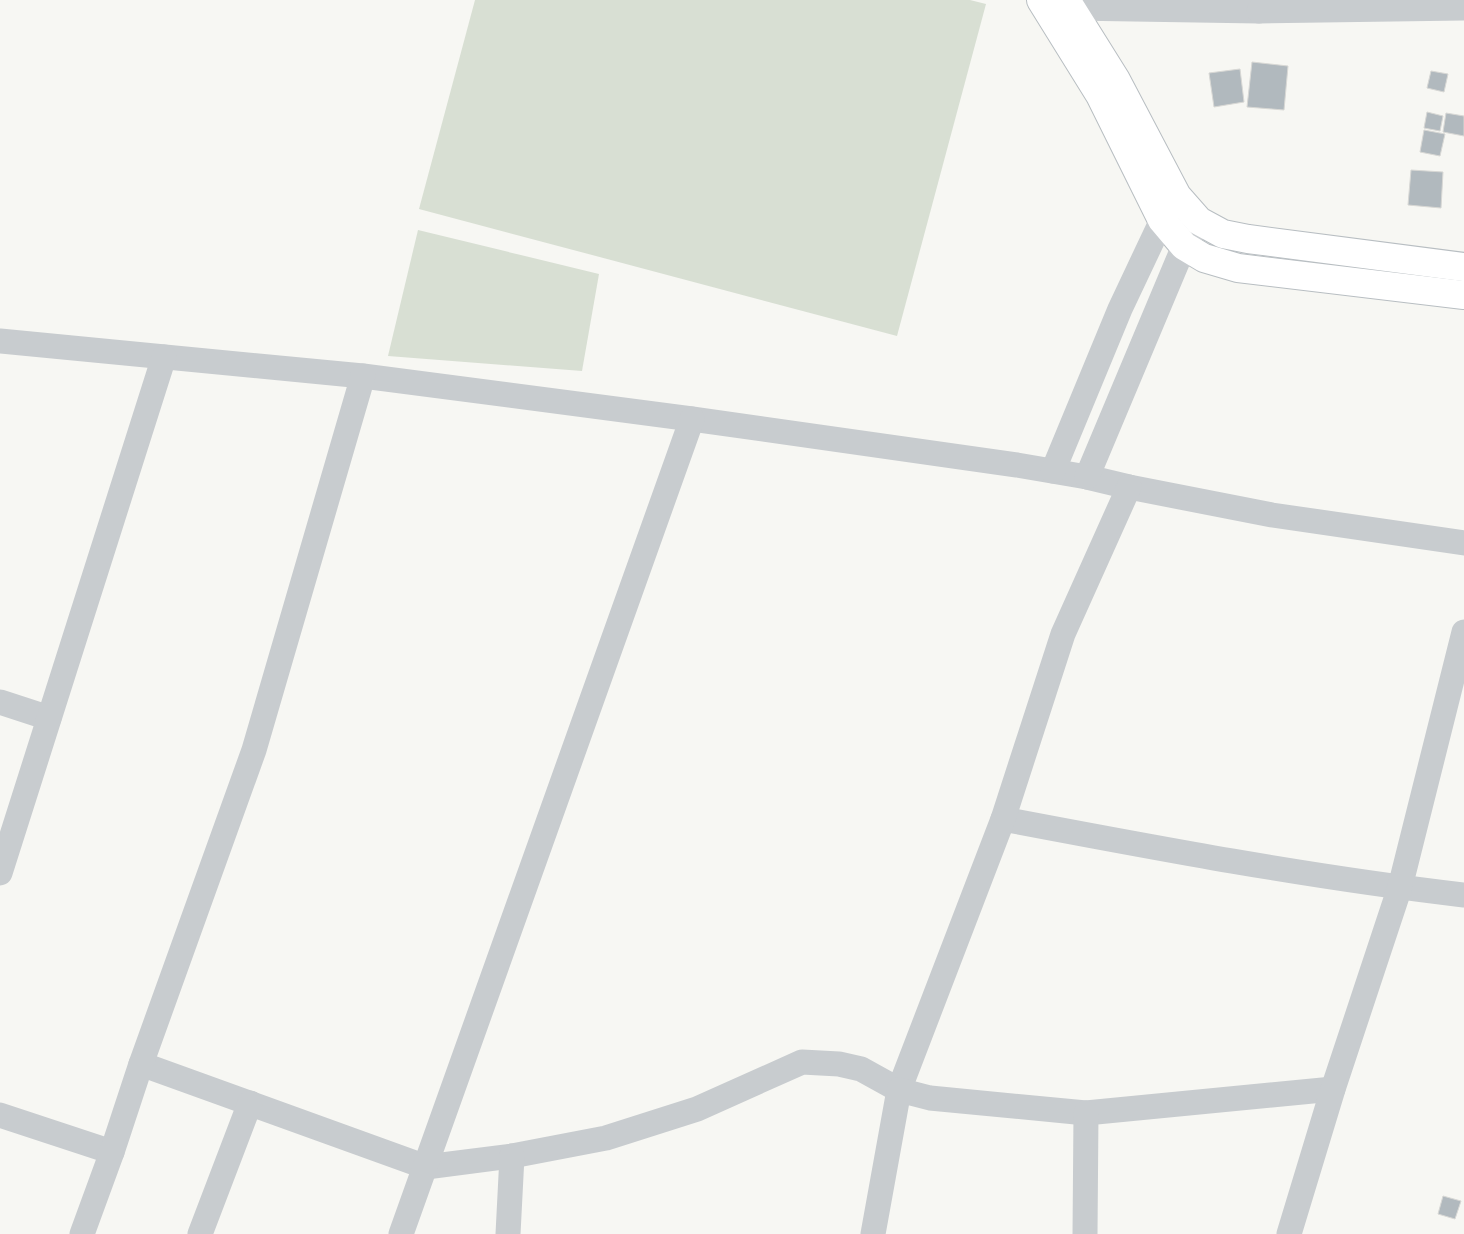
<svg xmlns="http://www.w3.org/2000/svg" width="1464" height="1234" viewBox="0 0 1464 1234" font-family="'Nunito Sans',sans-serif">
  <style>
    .green { fill: #d8dfd3 }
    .building { fill: #b1b9be; stroke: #d8d8d5 }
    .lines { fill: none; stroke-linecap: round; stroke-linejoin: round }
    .secondary-casing { stroke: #b8bec2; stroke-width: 30 }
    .street { stroke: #c8cccf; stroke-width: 25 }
    .secondary { stroke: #fff; stroke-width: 28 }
  </style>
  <rect width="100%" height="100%" fill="#f7f7f3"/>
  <g class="green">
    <polygon points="475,0 970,0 986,4 897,336 419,209"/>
    <polygon points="418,230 599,274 582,371 388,356"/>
  </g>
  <g class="building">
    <polygon points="1252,62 1288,66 1284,110 1247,107"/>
    <polygon points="1240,69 1244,102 1214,107 1209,73"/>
    <polygon points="1431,71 1448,74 1444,92 1427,88"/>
    <polygon points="1427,112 1443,116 1440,131 1424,128"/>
    <polygon points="1446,113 1464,116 1464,136 1443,132"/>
    <polygon points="1424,130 1445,134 1440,156 1420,152"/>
    <polygon points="1411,170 1443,172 1441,208 1408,205"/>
    <polygon points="1443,1196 1461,1201 1455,1219 1438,1214"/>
  </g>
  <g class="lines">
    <defs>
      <g id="secondary">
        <polyline points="1041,0 1100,95 1162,220 1184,246 1204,258 1238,268 1464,295"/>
        <polyline points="1066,0 1116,80 1177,196 1199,221 1223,234 1248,239 1464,267"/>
      </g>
    </defs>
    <use href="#secondary" class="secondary-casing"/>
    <g class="street">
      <polyline points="1071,8 1259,11 1259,0"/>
      <polyline points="1259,11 1464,8"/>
      <polyline points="0,341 363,376 692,419 1017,465 1087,477 1129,487 1272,515 1464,543"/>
      <polyline points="1053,471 1120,309 1162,220 1172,205"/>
      <polyline points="1087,477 1184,246 1199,221"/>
      <polyline points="0,702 49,718"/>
      <path d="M1003 819C1156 848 1309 877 1464 895"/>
      <polyline points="0,873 164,357"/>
      <polyline points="141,1064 426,1167 512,1156 606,1138 697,1109 802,1062 839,1064 861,1069 899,1090 1003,819 1063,634 1129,487"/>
      <polyline points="0,1115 112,1152"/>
      <polyline points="82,1234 112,1152 141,1064 254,750 363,376"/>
      <polyline points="200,1234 250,1103"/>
      <polyline points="401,1234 692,419"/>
      <polyline points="508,1234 512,1156"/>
      <polyline points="873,1234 899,1090 930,1098 1086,1113 1333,1089"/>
      <polyline points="1085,1234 1086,1113"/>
      <polyline points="1289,1234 1333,1089 1400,887 1464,632"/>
    </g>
    <use href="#secondary" class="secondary"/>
  </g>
</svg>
